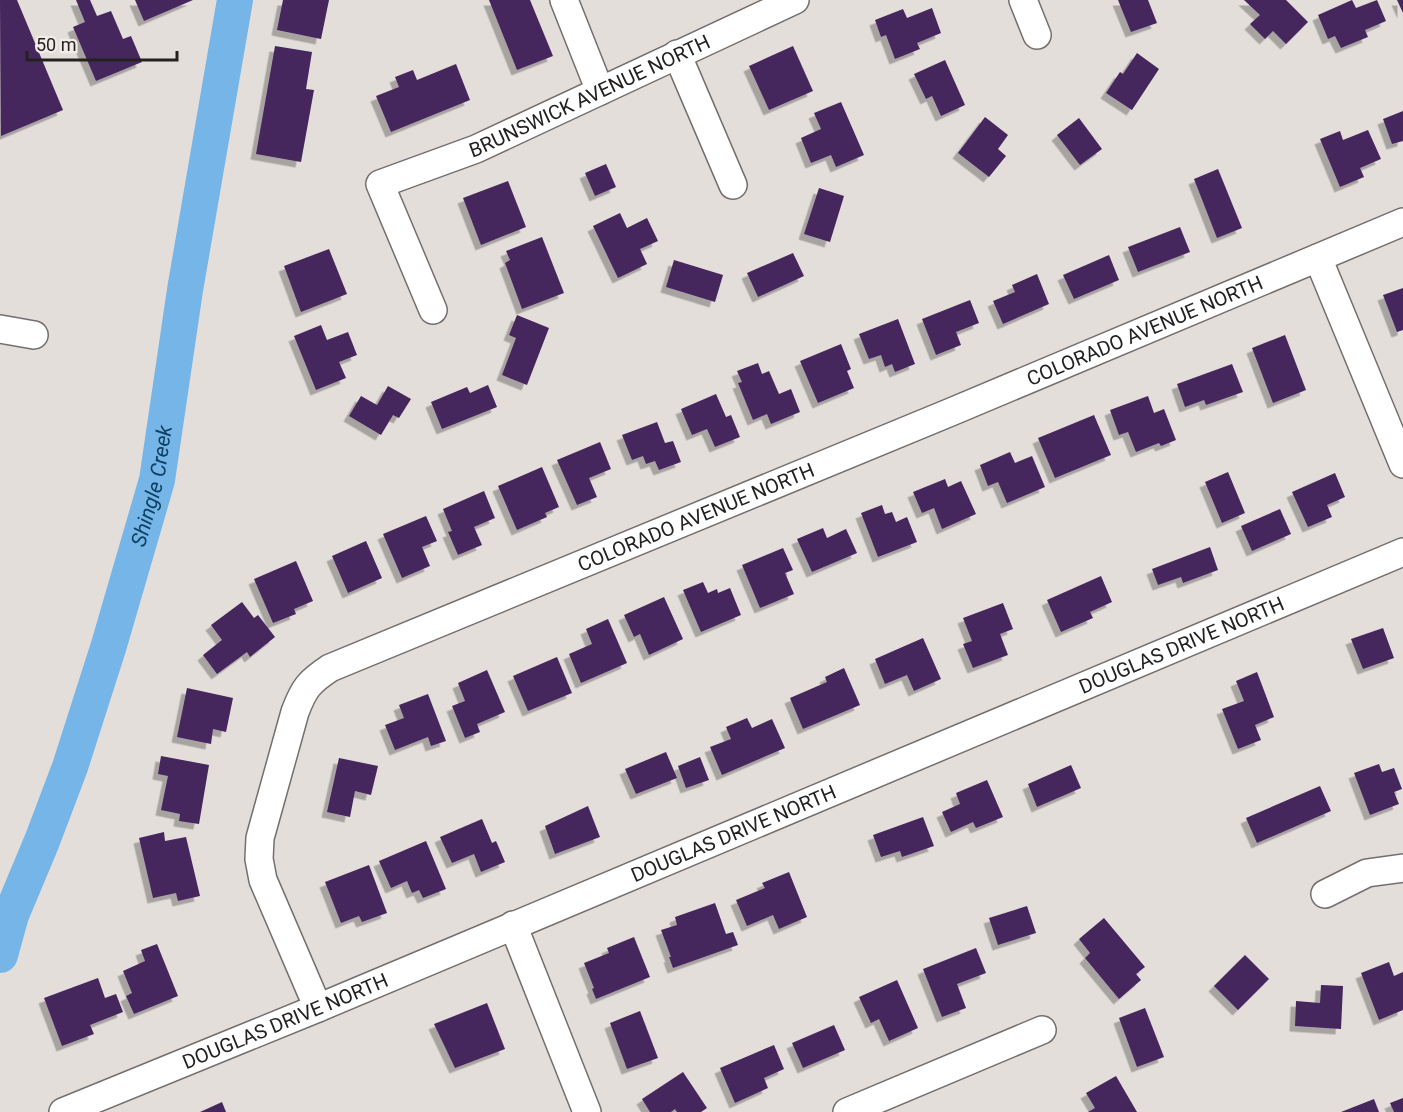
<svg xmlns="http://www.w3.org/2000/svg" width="1403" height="1112" viewBox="0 0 1403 1112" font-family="Roboto,sans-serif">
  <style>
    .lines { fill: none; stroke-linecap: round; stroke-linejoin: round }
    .river { stroke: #76b5e8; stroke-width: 36 }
    .building { fill: #45255d; filter: url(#shadow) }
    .minor-casing { stroke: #746f6d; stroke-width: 30 }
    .minor { stroke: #fff; stroke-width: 27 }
    .labels { text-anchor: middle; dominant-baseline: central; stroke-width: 6; stroke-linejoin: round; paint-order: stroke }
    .street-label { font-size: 20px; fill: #242221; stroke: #f1ebe9 }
    .water-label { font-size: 21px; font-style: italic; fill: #0f4061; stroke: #f1ebe9 }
  </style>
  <defs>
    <filter id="shadow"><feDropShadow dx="-5.5" dy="5.5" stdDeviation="0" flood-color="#0004"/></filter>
  </defs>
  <rect width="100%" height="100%" fill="#e4dedb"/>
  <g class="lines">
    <path class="river" id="s1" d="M0 955 11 915 42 841 70 767 109 645 157 480 185 290 235 0"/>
  </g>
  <g class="building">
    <polygon points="0,0 17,0 63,110 1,136"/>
    <polygon points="76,0 90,0 97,16 111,11 123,39 131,36 142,62 96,81 73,27 85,22"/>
    <polygon points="135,0 193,0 144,21"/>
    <polygon points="283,0 329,0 321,39 277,30"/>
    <polygon points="489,0 530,0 553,56 517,70"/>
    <polygon points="1118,0 1148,0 1157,23 1131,32"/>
    <polygon points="1244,0 1286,0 1308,22 1286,44 1273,31 1265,39 1250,24 1260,15"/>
    <polygon points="1352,0 1356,8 1377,0 1386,21 1365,30 1368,37 1341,48 1335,36 1328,39 1318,15"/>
    <polygon points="1397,0 1403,0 1403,13"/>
    <polygon points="932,8 941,33 917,43 920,49 895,59 886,35 881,37 875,20 903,9 907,18"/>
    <polygon points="275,46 312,52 306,89 314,90 301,162 256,154"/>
    <polygon points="793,46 813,91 769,110 749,66"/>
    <polygon points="1137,53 1159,69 1132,110 1106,93 1120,72 1123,74"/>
    <polygon points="945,60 965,105 941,116 932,96 926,99 914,74"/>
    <polygon points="456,64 470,100 391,132 376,96 399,87 395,77 413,70 417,80"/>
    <polygon points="841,102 864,155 836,167 831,155 811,163 801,138 821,129 814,113"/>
    <polygon points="1403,111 1403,141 1392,144 1383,119"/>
    <polygon points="985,117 1008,135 998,149 1006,156 989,177 958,153"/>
    <polygon points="1079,118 1102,149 1080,165 1057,135"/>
    <polygon points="1368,130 1381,159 1360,168 1364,177 1340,187 1320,139 1340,131 1343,140"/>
    <polygon points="606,164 616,187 595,196 585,173"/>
    <polygon points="1218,169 1242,228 1217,238 1194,179"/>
    <polygon points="508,181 526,227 481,245 463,198"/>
    <polygon points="819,188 844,196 830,242 804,234"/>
    <polygon points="620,213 627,228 647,218 658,241 640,249 647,264 618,278 593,226"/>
    <polygon points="1180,227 1190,252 1138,272 1128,247"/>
    <polygon points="542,237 564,293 522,309 505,263 510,260 506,251"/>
    <polygon points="329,249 347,294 301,312 284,266"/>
    <polygon points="793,253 804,276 758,297 747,273"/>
    <polygon points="1109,255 1119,280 1074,299 1063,275"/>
    <polygon points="674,260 723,275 715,302 666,287"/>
    <polygon points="1037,274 1049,304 1003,324 993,301 1015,292 1012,285"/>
    <polygon points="1403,288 1403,330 1397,332 1383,295"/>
    <polygon points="970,300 979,323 956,332 961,345 936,355 922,319"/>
    <polygon points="517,315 549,328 527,385 502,375 516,338 509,335"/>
    <polygon points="898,319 915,364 895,372 892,364 885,367 881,355 869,359 859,334"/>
    <polygon points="321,325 327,340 348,332 357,355 339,362 346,378 316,390 294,336"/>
    <polygon points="1285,335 1306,390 1273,403 1252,348"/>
    <polygon points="841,344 851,369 847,371 854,388 818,403 800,361"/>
    <polygon points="758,363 762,374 769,371 779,394 791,389 800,412 771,424 767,414 753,420 738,383 742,382 737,371"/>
    <polygon points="1232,364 1243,392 1206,405 1204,400 1185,407 1177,384"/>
    <polygon points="488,385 497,407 442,429 431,402 467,387 470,393"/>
    <polygon points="388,386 411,399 399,418 393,415 381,435 349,416 361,396 377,405"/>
    <polygon points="716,394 726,417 731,415 740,437 715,447 707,429 692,435 681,409"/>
    <polygon points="1148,396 1154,413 1164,409 1176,440 1161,446 1159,443 1136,452 1128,432 1119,435 1110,410"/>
    <polygon points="1094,415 1111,455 1055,478 1038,438"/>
    <polygon points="657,422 665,443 673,441 681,462 659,470 655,461 646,464 643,456 632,460 622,435"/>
    <polygon points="600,442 611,469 589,478 597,497 577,505 557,460"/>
    <polygon points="1010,452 1015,463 1032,456 1045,487 1007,503 998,482 988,486 980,465"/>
    <polygon points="542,467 559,507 545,513 547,517 517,530 498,486"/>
    <polygon points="1228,472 1245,513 1222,523 1205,482"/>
    <polygon points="1335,473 1345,497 1327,505 1332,517 1308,527 1292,492"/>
    <polygon points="945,479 948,487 961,481 976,514 942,529 934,508 922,513 913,492"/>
    <polygon points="484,491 495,518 474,527 482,545 458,555 448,532 452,531 443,509"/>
    <polygon points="882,505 885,514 892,512 896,522 907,517 917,542 878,557 861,513"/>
    <polygon points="1280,509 1291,534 1252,551 1241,526"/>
    <polygon points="426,516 437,541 422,547 430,566 402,578 383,534"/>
    <polygon points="823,528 827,538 846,529 857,553 812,572 797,539"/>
    <polygon points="366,541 382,578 348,593 332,556"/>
    <polygon points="1210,547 1218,570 1183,583 1181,577 1158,585 1152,569"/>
    <polygon points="783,548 793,570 785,573 794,594 760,608 742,565"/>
    <polygon points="296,561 313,601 294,609 296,614 273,623 254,579"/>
    <polygon points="1101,576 1112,602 1090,612 1093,618 1061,632 1047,600"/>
    <polygon points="703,582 708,593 717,589 718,593 730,588 741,615 701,632 683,590"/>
    <polygon points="664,597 683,639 649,655 640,634 634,637 624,615"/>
    <polygon points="242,602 254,618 258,615 275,637 250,657 247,652 217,674 203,655 222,640 211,625"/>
    <polygon points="1003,603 1013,629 1000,634 1008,655 973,668 963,644 972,641 963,618"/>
    <polygon points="608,619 627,663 581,683 569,654 592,644 586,629"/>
    <polygon points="1383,628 1394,658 1363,669 1351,639"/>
    <polygon points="923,638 941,679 914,691 907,675 885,684 875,659"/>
    <polygon points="557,657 572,693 528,711 513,676"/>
    <polygon points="844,668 860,705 803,729 790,698 827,682 825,677"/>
    <polygon points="487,670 505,712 477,724 480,732 465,738 452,706 465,701 458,683"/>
    <polygon points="1257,672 1274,717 1255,725 1261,740 1238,749 1222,709 1244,701 1236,681"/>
    <polygon points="187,688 233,698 226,732 213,729 211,744 177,737"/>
    <polygon points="428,694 446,741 431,746 428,737 395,750 385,725 404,718 399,705"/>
    <polygon points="747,718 752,728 772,719 785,748 722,775 710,747 731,739 726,727"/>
    <polygon points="666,752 677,778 636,794 625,769"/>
    <polygon points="161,756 209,765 199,824 179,821 180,814 161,810 168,776 158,774"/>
    <polygon points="700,757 709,780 686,788 678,766"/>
    <polygon points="339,758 378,766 371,795 355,791 350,817 327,812"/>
    <polygon points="1379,764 1382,772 1394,768 1402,789 1394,792 1399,804 1370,815 1354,773"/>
    <polygon points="1071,765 1081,788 1037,807 1028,784"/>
    <polygon points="987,780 1003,817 976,828 973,822 951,832 942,812 960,804 956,793"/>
    <polygon points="1320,786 1331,811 1257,843 1246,818"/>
    <polygon points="588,806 600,837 555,854 545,826"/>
    <polygon points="923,817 934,846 902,857 900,851 881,857 873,835"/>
    <polygon points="482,819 492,843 496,841 505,862 481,872 474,854 452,863 440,837"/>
    <polygon points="164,832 165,841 186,837 200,896 178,901 176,893 153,898 139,838"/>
    <polygon points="426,841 446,889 423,898 419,890 412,893 407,881 391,888 379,861"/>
    <polygon points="369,865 387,913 362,922 359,916 341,923 325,882"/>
    <polygon points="789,872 807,917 779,929 773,915 747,926 736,900 765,888 762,883"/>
    <polygon points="715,903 726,934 733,932 738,945 673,968 669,957 671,957 661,930 677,925 675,917"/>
    <polygon points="1027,906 1036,933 998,945 989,918"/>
    <polygon points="1104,918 1145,967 1136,974 1141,980 1119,999 1085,958 1090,953 1079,939"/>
    <polygon points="634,937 650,977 596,999 592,989 594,988 584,963 609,953 607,948"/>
    <polygon points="157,944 178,996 134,1014 126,996 132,993 123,971 145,961 141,950"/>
    <polygon points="976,948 986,973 957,984 966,1008 942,1017 923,969"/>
    <polygon points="1245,955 1269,979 1238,1010 1214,986"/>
    <polygon points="1389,962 1394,976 1403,972 1403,1010 1379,1020 1361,973"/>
    <polygon points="98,978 105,998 116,994 123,1012 90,1025 94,1034 62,1046 44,998"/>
    <polygon points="897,980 918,1028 889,1041 879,1019 871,1023 859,997"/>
    <polygon points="1321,985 1343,986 1341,1029 1295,1026 1296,1001 1320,1003"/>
    <polygon points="487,1003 505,1049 455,1068 434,1024"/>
    <polygon points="1145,1008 1164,1057 1137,1067 1119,1018"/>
    <polygon points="640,1011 658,1058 627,1069 610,1023"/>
    <polygon points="834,1025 845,1050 803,1068 792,1043"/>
    <polygon points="774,1045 784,1069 764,1078 768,1088 735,1103 720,1068"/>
    <polygon points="683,1072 707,1108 701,1112 677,1112 675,1109 671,1112 650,1112 642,1099"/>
    <polygon points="1116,1076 1137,1112 1088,1112 1095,1108 1086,1093"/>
    <polygon points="1403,1098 1403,1112 1394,1112 1390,1103"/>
    <polygon points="1374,1099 1379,1112 1341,1112"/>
    <polygon points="222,1102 226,1112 200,1112"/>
  </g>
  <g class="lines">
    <defs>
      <g id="minor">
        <polyline points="564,0 600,91"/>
        <polyline points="1023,0 1037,35"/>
        <polyline points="677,54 733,185"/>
        <polyline points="1318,258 1403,464"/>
        <path id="s2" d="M433 310 380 184 476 149 795 0"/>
        <polyline points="0,329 34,335"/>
        <polyline points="1325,894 1367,873 1403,868"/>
        <polyline points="513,925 587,1112"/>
        <path id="s3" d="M318 1008 263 880 259 859 260 838 295 712C304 688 309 682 330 668L951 412 1403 222"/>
        <path id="s4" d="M63 1112 318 1008 1403 552"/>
        <polyline points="847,1112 1042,1030"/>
      </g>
    </defs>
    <use href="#minor" class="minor-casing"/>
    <use href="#minor" class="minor"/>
  </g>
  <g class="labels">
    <g class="street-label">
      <text stroke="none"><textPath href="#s2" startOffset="364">BRUNSWICK AVENUE NORTH</textPath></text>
      <text stroke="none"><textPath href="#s3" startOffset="1252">COLORADO AVENUE NORTH</textPath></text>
      <text stroke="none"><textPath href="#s3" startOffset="766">COLORADO AVENUE NORTH</textPath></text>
      <text stroke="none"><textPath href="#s4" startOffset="1212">DOUGLAS DRIVE NORTH</textPath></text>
      <text stroke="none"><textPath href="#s4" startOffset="726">DOUGLAS DRIVE NORTH</textPath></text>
      <text stroke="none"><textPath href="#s4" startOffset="240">DOUGLAS DRIVE NORTH</textPath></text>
    </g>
    <g class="water-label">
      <text stroke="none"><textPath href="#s1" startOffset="494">Shingle Creek</textPath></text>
    </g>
  </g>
  <path d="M27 51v9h150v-9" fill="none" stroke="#242221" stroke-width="3"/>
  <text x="36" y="51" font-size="18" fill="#242221" stroke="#f1ebe9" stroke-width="4.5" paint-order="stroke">50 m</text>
</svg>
